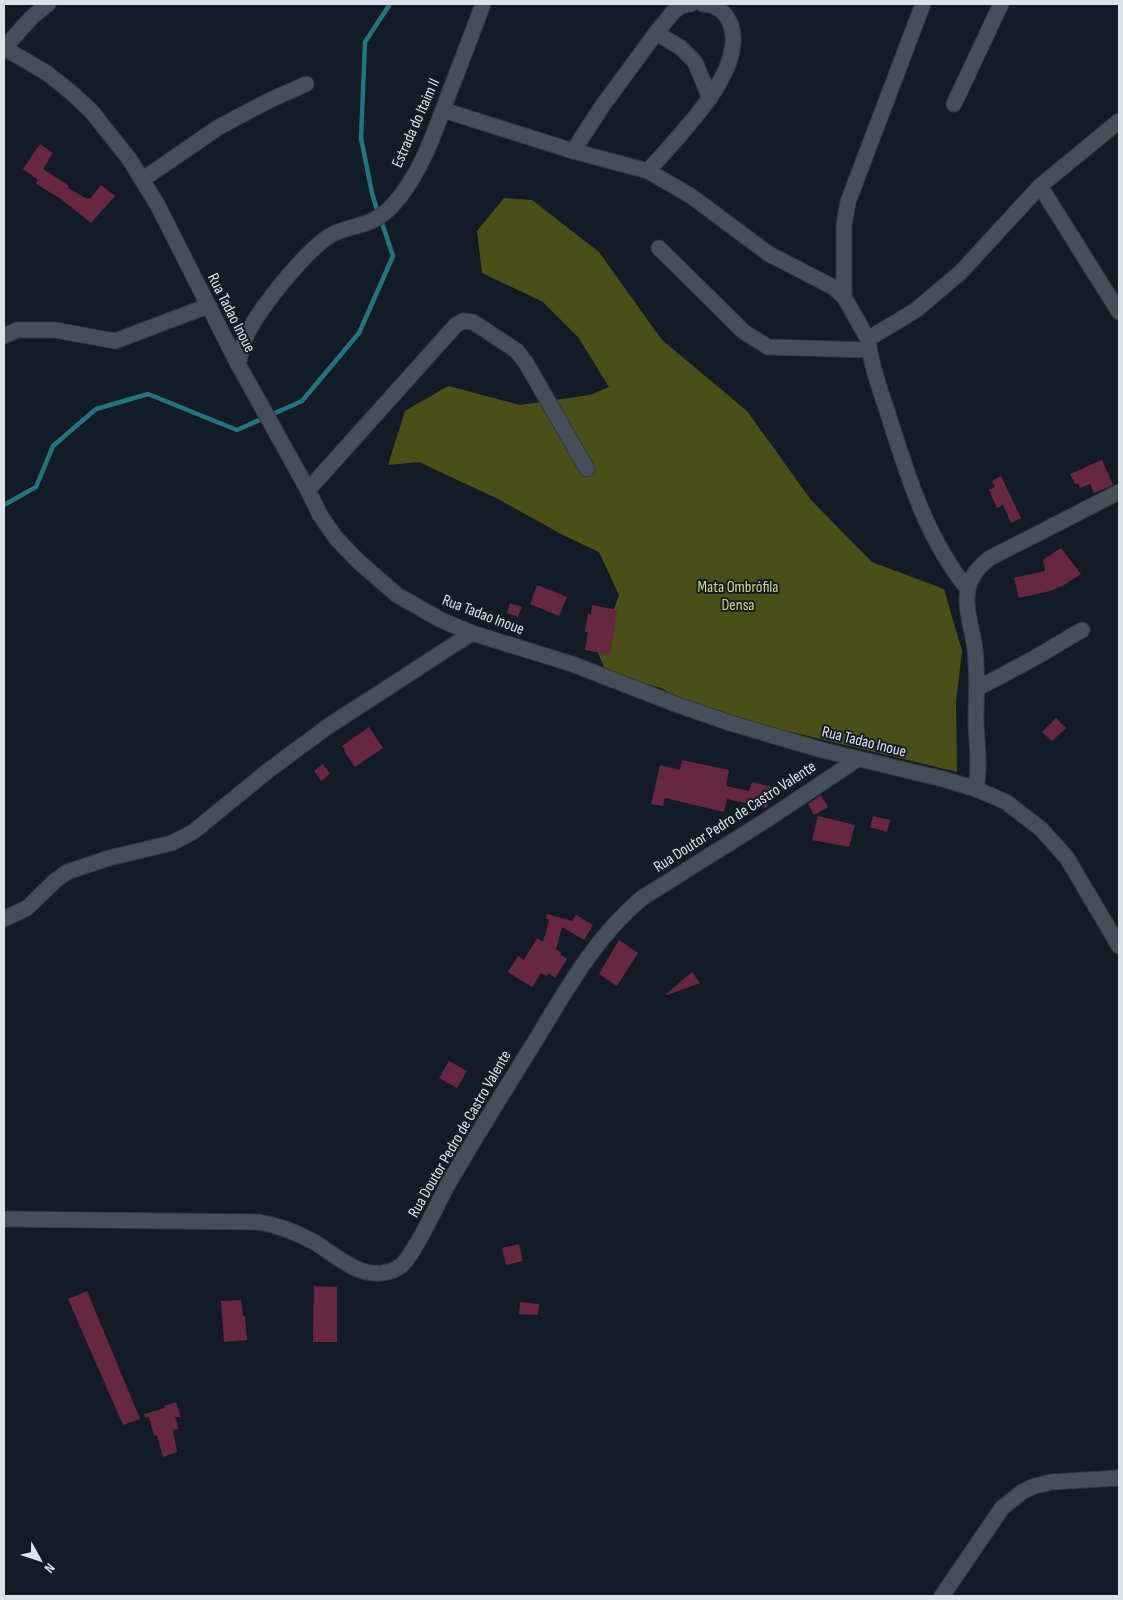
<svg xmlns="http://www.w3.org/2000/svg" width="1123" height="1600" viewBox="0 0 1123 1600" font-family="'Sofia Sans Condensed',sans-serif">
  <style>
    .forest { fill: #4a4f18 }
    .lines { fill: none; stroke-linecap: round; stroke-linejoin: round }
    .stream { stroke: #22757c; stroke-width: 4.5 }
    .building { fill: #672741 }
    .minor-casing { stroke: #32373f; stroke-width: 17 }
    .minor { stroke: #444f5a; stroke-width: 15 }
    .labels { text-anchor: middle; dominant-baseline: central; stroke-width: 4; stroke-linejoin: round; paint-order: stroke }
    .street-label { font-size: 16px; fill: #dbe2e8; stroke: #131c26 }
    .park-label { font-size: 16px; fill: #d0dc77; stroke: #131c26 }
  </style>
  <rect width="100%" height="100%" fill="#131c26"/>
  <polygon class="forest" points="504,198 532,200 599,252 662,340 747,411 811,500 872,562 944,589 962,651 956,702 957,772 688,707 662,688 607,674 598,653 619,595 599,552 563,535 498,499 419,462 388,465 405,411 448,386 520,405 590,395 609,387 578,337 543,302 482,273 477,231"/>
  <g class="lines">
    <g class="stream">
      <polyline points="378,213 372,193 361,138 365,42 390,4"/>
      <polyline points="4,505 36,487 53,446 96,409 148,394 237,430 302,401 359,333 393,256 381,220"/>
    </g>
  </g>
  <g class="building">
    <polygon points="40,144 53,153 43,169 69,186 68,188 87,199 88,198 90,199 101,185 115,196 91,223 61,199 38,185 36,183 38,180 23,169"/>
    <polygon points="1102,460 1113,485 1094,493 1090,484 1080,488 1078,483 1075,484 1070,474"/>
    <polygon points="1001,476 1021,518 1011,523 1003,505 997,508 989,490 995,487 992,481"/>
    <polygon points="1061,548 1081,574 1064,585 1050,591 1019,598 1014,578 1045,571 1043,560"/>
    <polygon points="537,585 567,597 559,616 530,604"/>
    <polygon points="510,603 522,607 518,617 507,613"/>
    <polygon points="592,605 617,610 610,655 585,650 588,632 585,632 588,613 591,615"/>
    <polygon points="1056,718 1066,728 1052,741 1042,732"/>
    <polygon points="369,727 383,748 355,767 344,751 345,750 342,746"/>
    <polygon points="682,760 729,770 726,786 749,791 752,782 772,787 767,808 727,799 724,812 665,798 663,806 651,804 660,765 680,770"/>
    <polygon points="323,764 330,774 321,781 314,771"/>
    <polygon points="821,795 828,807 814,815 808,804"/>
    <polygon points="818,816 855,825 849,847 812,840"/>
    <polygon points="873,816 890,820 887,832 870,827"/>
    <polygon points="547,914 572,921 576,915 593,925 584,940 562,927 556,949 561,952 560,954 567,959 555,978 548,973 547,976 541,973 532,987 508,972 518,956 524,960 537,938 543,942 549,920 546,918"/>
    <polygon points="619,940 638,953 617,986 599,974"/>
    <polygon points="692,972 700,983 667,995 666,994"/>
    <polygon points="449,1061 467,1071 457,1088 439,1078"/>
    <polygon points="519,1244 523,1261 506,1265 502,1248"/>
    <polygon points="314,1286 337,1287 337,1342 313,1342"/>
    <polygon points="87,1291 140,1419 123,1425 68,1299"/>
    <polygon points="241,1300 243,1316 245,1316 247,1340 224,1342 221,1301"/>
    <polygon points="520,1302 539,1304 538,1315 519,1314"/>
    <polygon points="176,1402 181,1417 175,1417 179,1429 173,1430 177,1452 163,1457 157,1435 154,1436 149,1417 145,1418 144,1414 165,1408 164,1406"/>
  </g>
  <g class="lines">
    <defs>
      <g id="minor">
        <polyline points="656,33 680,47 695,62 710,98"/>
        <polyline points="4,48 47,73 73,94 92,112 130,160 157,204 238,364 308,490 320,515 336,538 358,561 397,595 441,620 472,633 572,664 678,705 727,722 822,750 943,779 976,789 1006,802 1041,829 1067,858 1119,946"/>
        <polyline points="4,48 32,17 48,4"/>
        <polyline points="954,104 1001,4"/>
        <polyline points="443,110 573,151 648,171 691,196 769,254 833,287 844,297 868,339"/>
        <polyline points="573,151 603,105 656,33 674,11 683,5 691,4"/>
        <path d="M648 171C676 138 749 70 730 23 726 12 715 4 703 4"/>
        <polyline points="143,179 219,127 268,101 306,84"/>
        <polyline points="1040,186 1119,312"/>
        <polyline points="659,248 744,332 768,347 869,350"/>
        <polyline points="844,297 844,225 848,202 923,4"/>
        <polyline points="4,336 17,330 55,330 115,341 208,306"/>
        <path d="M238 364C241 354 243 341 248 332 261 307 310 244 335 233 357 224 373 226 392 206 420 176 434 134 448 96 460 65 472 34 483 4"/>
        <polyline points="308,490 456,325 463,321 473,322 517,351 526,363 587,469"/>
        <path d="M968 589C927 540 908 477 889 417 881 392 871 366 868 339L916 310 961 272 1040 186 1119 121"/>
        <polyline points="978,688 1031,660 1082,630"/>
        <path d="M976 789C980 767 977 745 976 723 976 699 978 674 975 650 973 630 964 609 968 589 971 575 979 566 990 558L1119 492"/>
        <polyline points="4,919 27,908 56,880 67,872 109,858 172,843 193,832 269,770 327,727 472,633"/>
        <path d="M4 1219 258 1222C278 1225 296 1232 314 1242 334 1254 356 1276 382 1273 392 1272 401 1268 407 1259 423 1237 434 1210 447 1186 475 1138 504 1091 534 1043 565 992 595 937 642 898L768 819 858 759"/>
        <polyline points="942,1596 1002,1508 1022,1492 1032,1487 1051,1482 1119,1478"/>
      </g>
    </defs>
    <use href="#minor" class="minor-casing"/>
    <use href="#minor" class="minor"/>
  </g>
  <g class="labels">
    <g class="street-label">
      <text transform="translate(416 123) rotate(-66)">Estrada do Itaim II</text>
      <text transform="translate(231 313) rotate(63)">Rua Tadao Inoue</text>
      <text transform="translate(483 615) rotate(21)">Rua Tadao Inoue</text>
      <text transform="translate(864 742) rotate(14)">Rua Tadao Inoue</text>
      <text transform="translate(735 817) rotate(-33)">Rua Doutor Pedro de Castro Valente</text>
      <text transform="translate(460 1134) rotate(-60)">Rua Doutor Pedro de Castro Valente</text>
    </g>
    <g class="park-label">
      <text x="738" y="587">Mata Ombrófila<tspan x="738" dy="18">Densa</tspan></text>
    </g>
  </g>
  <rect width="1123" height="1600" fill="none" stroke="#dbe2e8" stroke-width="10"/>
  <g transform="translate(40 1560) rotate(130)" stroke="#131c26" stroke-width="4" paint-order="stroke">
  <path d="M0-4L9 19L0 12L-9 19Z" fill="#dbe2e8"/>
  <text y="-8" font-size="14" font-weight="bold" text-anchor="middle" fill="#dbe2e8">N</text>
  </g>
</svg>
